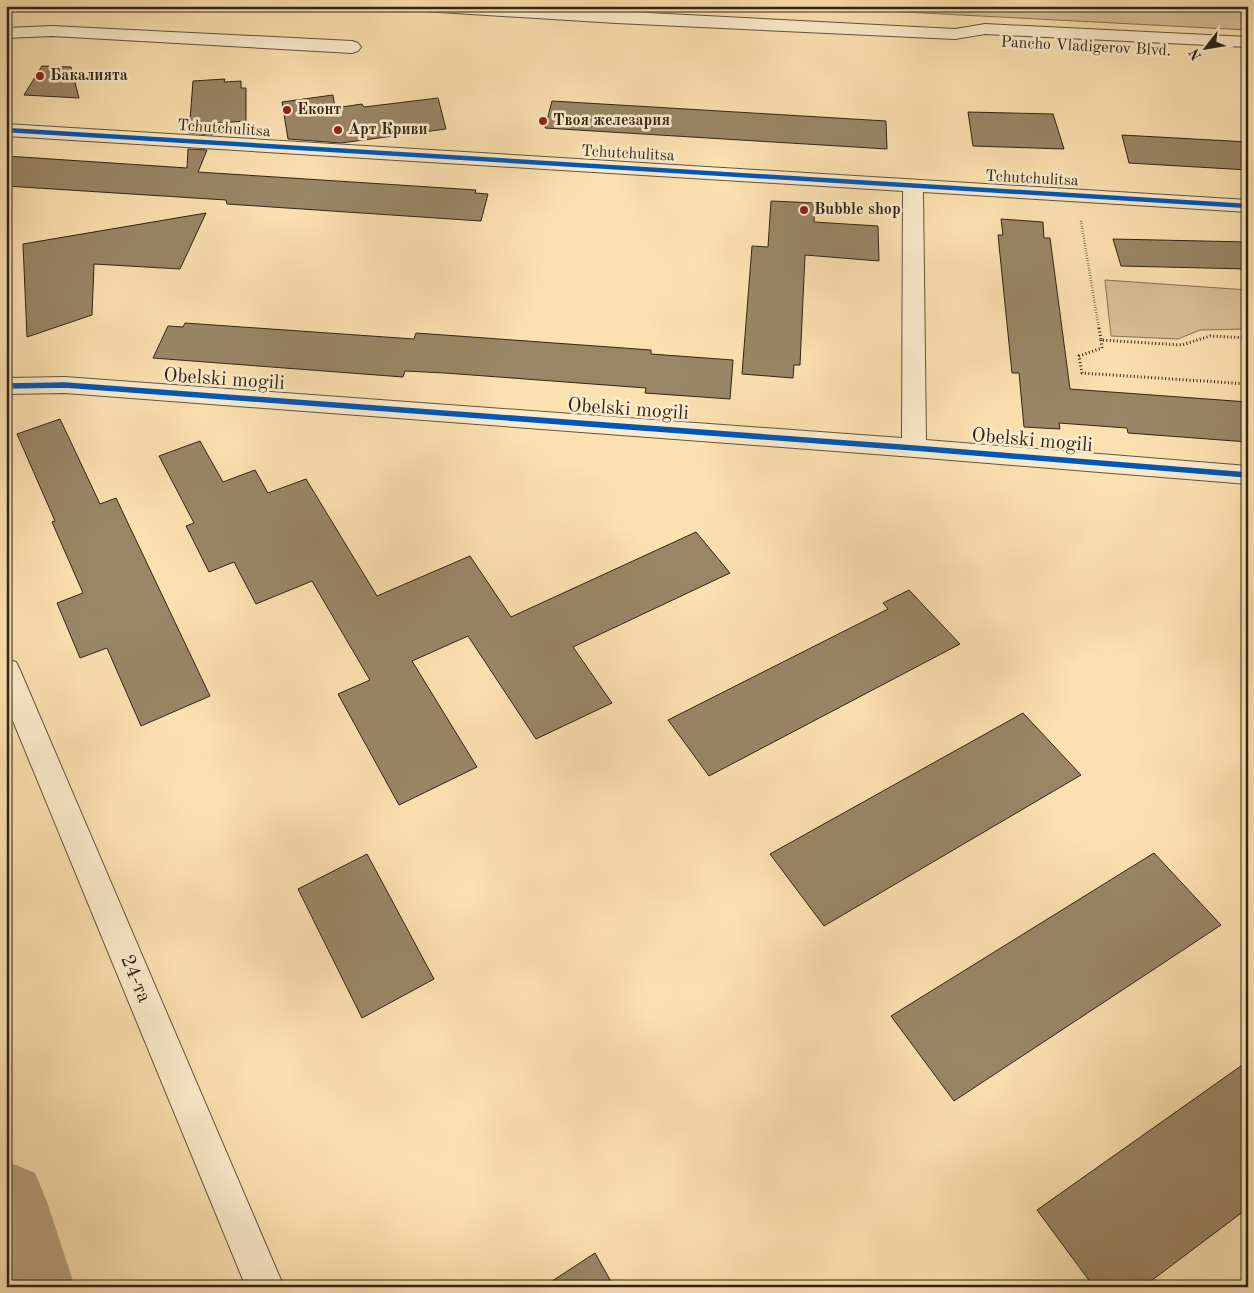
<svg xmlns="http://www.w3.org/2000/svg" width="1254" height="1293" viewBox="0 0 1254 1293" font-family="'Old Standard TT',serif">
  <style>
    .green { fill: #d9c196; stroke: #847256 }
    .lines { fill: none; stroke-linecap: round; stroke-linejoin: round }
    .river { fill: #b6a17c; fill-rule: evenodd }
    .building { fill: #9a8666; stroke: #2f2416 }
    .minor-casing { stroke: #62533c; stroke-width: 2 }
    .tertiary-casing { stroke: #62533c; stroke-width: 2 }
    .path-far1 { stroke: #2f2416; stroke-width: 2.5; stroke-dasharray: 0.5 2; stroke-linecap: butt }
    .path { stroke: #2f2416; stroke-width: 3; stroke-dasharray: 1 2.5; stroke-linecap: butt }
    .minor { fill: #fdeccc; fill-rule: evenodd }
    .tertiary { fill: #fdeccc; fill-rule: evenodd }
    .cycleway-far1-casing { stroke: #fdeccc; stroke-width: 7 }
    .cycleway-casing { stroke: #fdeccc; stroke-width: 9 }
    .cycleway-far1 { stroke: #0057b8; stroke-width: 4.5 }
    .cycleway { stroke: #0057b8; stroke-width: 5.5 }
    .poi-dot { fill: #8f2418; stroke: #fdeccc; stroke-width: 2 }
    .labels { text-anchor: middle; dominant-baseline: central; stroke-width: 5; stroke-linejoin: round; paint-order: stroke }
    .far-street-label { font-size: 16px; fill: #2f2416; stroke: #fdeccc }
    .far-poi-label { font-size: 16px; font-weight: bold; fill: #2f2416; stroke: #fdeccc; text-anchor: start }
    .street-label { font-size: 20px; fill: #2f2416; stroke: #fdeccc }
  </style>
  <rect width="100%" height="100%" fill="#fce1b0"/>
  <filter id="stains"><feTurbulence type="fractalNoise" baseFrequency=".004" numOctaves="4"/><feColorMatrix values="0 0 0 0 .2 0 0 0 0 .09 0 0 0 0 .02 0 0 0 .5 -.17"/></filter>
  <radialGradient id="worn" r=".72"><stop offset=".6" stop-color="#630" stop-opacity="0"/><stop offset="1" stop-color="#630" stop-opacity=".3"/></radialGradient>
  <g class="green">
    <polygon points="789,6 1248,6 1248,30"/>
    <polygon points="1105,280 1248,290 1248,329 1200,330 1178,339 1111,336"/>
  </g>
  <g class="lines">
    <polygon class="river" points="6,1161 35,1173 47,1202 75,1287 6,1287"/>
  </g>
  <g class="building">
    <polygon points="42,66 71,67 79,98 24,95"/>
    <polygon points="225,79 224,82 241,81 241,88 246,88 246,121 218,123 213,135 189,133 193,81"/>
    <polygon points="333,95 335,108 362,104 364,107 438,98 446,129 341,143 288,139 282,102"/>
    <polygon points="552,101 886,121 887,149 545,128"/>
    <polygon points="968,112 1053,114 1064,149 973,146"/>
    <polygon points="1122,135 1248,142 1248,170 1129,163"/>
    <polygon points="188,149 207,150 198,172 476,190 475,193 488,194 481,221 227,204 226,200 6,186 6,156 187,168"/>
    <polygon points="771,201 815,203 814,222 878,226 879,261 805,255 800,365 794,365 793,378 742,374 752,246 768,247"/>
    <polygon points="206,213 180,269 94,264 92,315 27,337 23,244"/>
    <polygon points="1001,219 1043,222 1044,238 1050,238 1070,389 1248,402 1248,442 1128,433 1127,428 1059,423 1060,429 1024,427 1019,373 1012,373 998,235 1003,235"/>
    <polygon points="1113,239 1248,242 1248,269 1121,266"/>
    <polygon points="185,323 414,339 416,333 651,350 651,354 733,360 730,399 645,393 646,388 445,373 405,371 403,377 153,358 168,326 183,327"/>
    <polygon points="60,419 100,504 116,498 210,696 141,726 107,648 80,658 57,603 83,593 52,522 55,521 17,434"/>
    <polygon points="200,441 223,482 255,470 268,493 306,479 377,596 470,556 511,617 696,532 730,573 573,647 612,703 536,739 468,636 412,661 477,767 399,805 338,694 370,680 312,581 256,604 234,562 209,572 186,526 194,523 159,456"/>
    <polygon points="909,590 960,644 709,776 668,720 888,609 883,603"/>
    <polygon points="1023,713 1081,775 824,926 770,854"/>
    <polygon points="1154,853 1221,925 954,1101 891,1016"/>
    <polygon points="367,854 434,979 362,1018 298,889"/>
    <polygon points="1248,1061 1248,1208 1143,1287 1094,1287 1037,1210"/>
    <polygon points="595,1253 614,1287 543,1287"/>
  </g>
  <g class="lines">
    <defs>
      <g id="minor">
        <polygon points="52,26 352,41 358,43 361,47 358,51 352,53 52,36 6,38 6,28"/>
        <polygon points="6,124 1248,200 1248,212 923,192 926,440 1248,466 1248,484 914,457 65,393 6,394 6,378 65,377 902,438 903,191 6,136"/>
        <polygon points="6,659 16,662 20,670 284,1287 246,1287 6,704"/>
      </g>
      <polygon id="tertiary" points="414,6 513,6 955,29 985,24 1248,37 1248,47 985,34 955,39 616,23 423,11 417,10"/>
    </defs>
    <use href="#minor" class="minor-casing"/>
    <use href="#tertiary" class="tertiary-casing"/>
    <polyline class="path-far1" points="1081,221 1099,329"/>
    <g class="path">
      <polyline points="1099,328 1101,340 1182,345 1210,336 1248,338"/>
      <polyline points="1101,340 1102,348 1079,356 1082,373 1248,384"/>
    </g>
    <use href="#minor" class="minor"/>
    <use href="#tertiary" class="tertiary"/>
    <defs>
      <polyline id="cycleway-far1" points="6,130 1248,206"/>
      <polyline id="cycleway" points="6,386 65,385 914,448 1248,475"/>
    </defs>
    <use href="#cycleway-far1" class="cycleway-far1-casing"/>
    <use href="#cycleway" class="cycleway-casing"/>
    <use href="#cycleway-far1" class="cycleway-far1"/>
    <use href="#cycleway" class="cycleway"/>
  </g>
  <g class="poi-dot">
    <circle cx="40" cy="76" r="5"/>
    <circle cx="287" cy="110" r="5"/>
    <circle cx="543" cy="121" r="5"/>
    <circle cx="338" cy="130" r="5"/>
    <circle cx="804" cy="210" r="5"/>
  </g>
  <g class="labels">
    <g class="far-street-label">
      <text transform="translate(1086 47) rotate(3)">Pancho Vladigerov Blvd.</text>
      <text transform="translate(224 129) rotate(4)">Tchutchulitsa</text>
      <text transform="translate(628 154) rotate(3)">Tchutchulitsa</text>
      <text transform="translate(1032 179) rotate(3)">Tchutchulitsa</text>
    </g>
    <g class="far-poi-label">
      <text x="50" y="76">Бакалията</text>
      <text x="297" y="110">Еконт</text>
      <text x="553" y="121">Твоя железария</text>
      <text x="348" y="130">Арт Криви</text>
      <text x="814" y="210">Bubble shop</text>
    </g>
    <g class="street-label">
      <text transform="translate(224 380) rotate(4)">Obelski mogili</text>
      <text transform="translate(628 410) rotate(4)">Obelski mogili</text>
      <text transform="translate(1032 441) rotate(5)">Obelski mogili</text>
      <text transform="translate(135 979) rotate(67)">24-та</text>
    </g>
  </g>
  <rect width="1254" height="1293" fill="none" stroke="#fce1b0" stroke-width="25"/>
  <rect x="8" y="8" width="1239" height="1278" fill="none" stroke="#2f2416" stroke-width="2.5"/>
  <rect x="12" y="12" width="1229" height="1268" fill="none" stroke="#2f2416"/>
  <g transform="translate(1206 48) rotate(239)" stroke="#fdeccc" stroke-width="4" paint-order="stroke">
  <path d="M0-4L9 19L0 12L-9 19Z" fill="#2f2416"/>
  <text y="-8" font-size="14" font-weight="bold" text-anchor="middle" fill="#2f2416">N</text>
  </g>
  <rect width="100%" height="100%" filter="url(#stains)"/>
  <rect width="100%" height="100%" fill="url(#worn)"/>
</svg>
